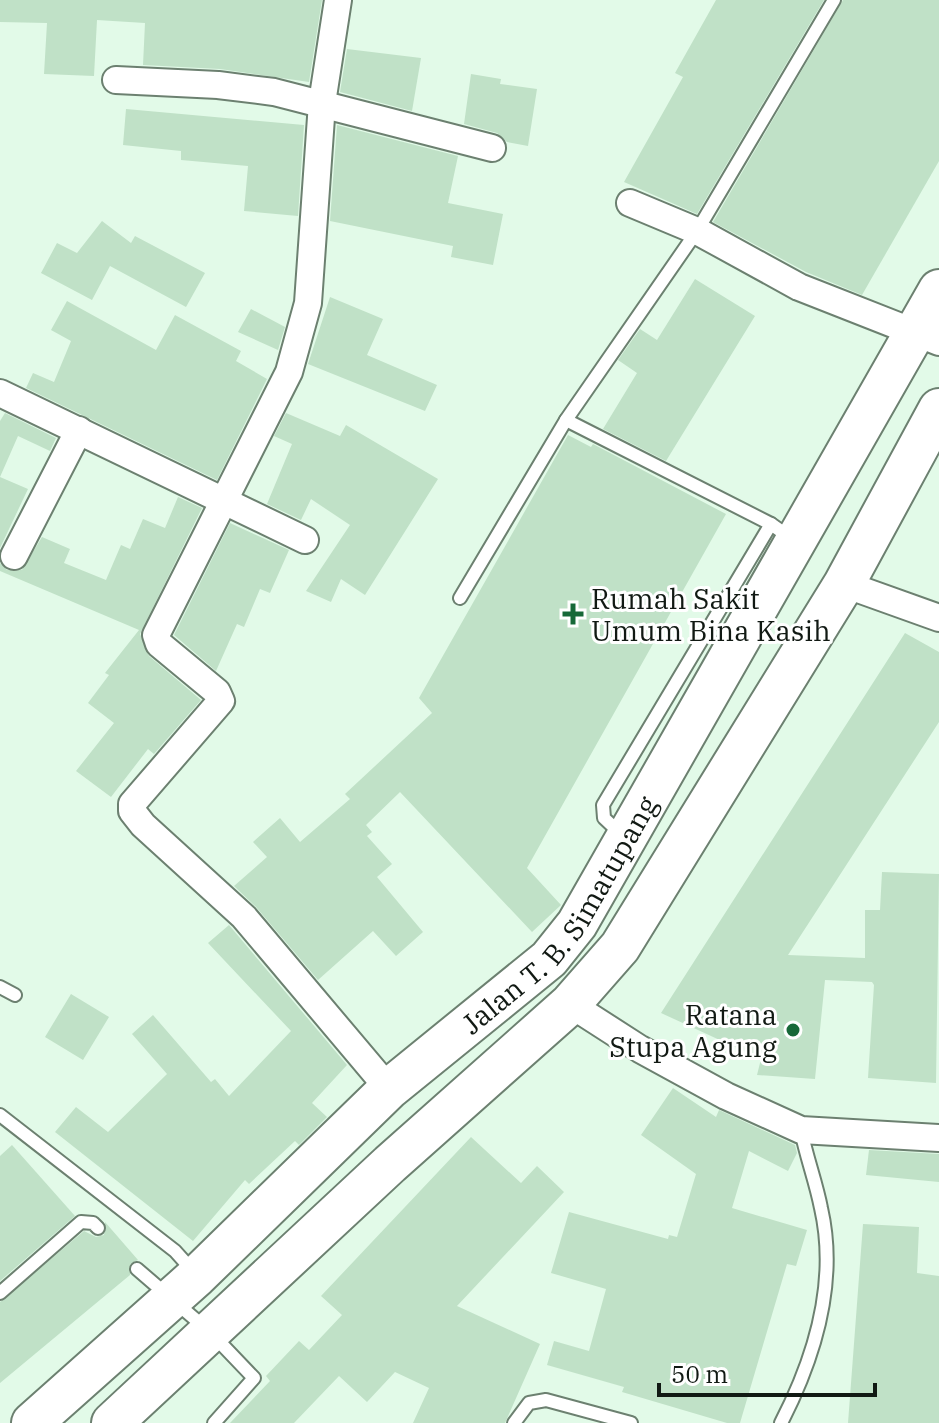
<svg xmlns="http://www.w3.org/2000/svg" width="939" height="1423" viewBox="0 0 939 1423" font-family="'IBM Plex Serif',serif">
  <style>
    .building { fill: #c0e1c7 }
    .lines { fill: none; stroke-linecap: round; stroke-linejoin: round }
    .lane-casing { stroke: #6c8070; stroke-width: 16 }
    .street-casing { stroke: #6c8070; stroke-width: 30 }
    .primary-casing { stroke: #6c8070; stroke-width: 44 }
    .lane { stroke: #fff; stroke-width: 12 }
    .street { stroke: #fff; stroke-width: 26 }
    .primary { stroke: #fff; stroke-width: 40 }
    .poi-dot { fill: #176838; stroke: #fff; stroke-width: 3 }
    .labels { text-anchor: middle; dominant-baseline: central; stroke-width: 6; stroke-linejoin: round; paint-order: stroke }
    .poi-label { font-size: 28px; fill: #111913; stroke: #fff; text-anchor: start }
    .street-label { font-size: 28px; fill: #111913; stroke: #fff }
  </style>
  <rect width="100%" height="100%" fill="#e2fae8"/>
  <g class="building">
    <polygon points="0,0 322,0 309,82 220,69 143,65 145,23 97,20 94,76 44,74 47,23 0,22"/>
    <polygon points="716,0 824,0 697,214 624,182 683,77 675,73"/>
    <polygon points="843,0 939,0 939,161 862,295 806,272 713,222"/>
    <polygon points="347,49 421,58 412,111 340,92"/>
    <polygon points="471,74 501,79 500,84 537,89 528,146 507,142 497,133 464,124"/>
    <polygon points="126,109 304,125 298,216 244,211 248,166 181,160 181,151 123,145"/>
    <polygon points="337,125 458,156 448,203 503,214 493,265 451,257 453,246 330,221"/>
    <polygon points="102,221 131,243 135,236 205,273 186,307 110,266 92,300 41,273 57,243 77,253"/>
    <polygon points="695,279 755,316 666,461 603,429 637,373 618,360 640,329 657,340"/>
    <polygon points="330,297 383,319 367,355 437,385 425,411 308,364"/>
    <polygon points="67,301 156,350 175,315 241,351 236,361 267,379 217,480 26,388 33,373 54,382 71,341 51,330"/>
    <polygon points="251,309 285,327 278,350 238,332"/>
    <polygon points="5,413 56,438 50,451 18,436 0,477 28,489 0,548 0,421"/>
    <polygon points="286,413 340,436 346,425 438,479 365,595 341,579 331,602 306,591 350,525 311,499 301,520 267,504 292,444 274,436"/>
    <polygon points="568,435 591,447 593,444 726,514 527,868 561,905 532,932 400,792 366,825 372,832 367,836 392,864 377,877 423,932 396,956 373,931 318,980 256,907 234,886 267,857 253,842 280,818 300,842 350,799 345,794 432,713 419,698"/>
    <polygon points="178,497 202,508 140,634 149,656 201,700 154,754 148,749 111,797 76,771 114,723 88,703 109,675 105,673 139,630 0,571 0,563 7,570 22,570 42,537 70,549 64,563 106,580 121,545 130,549 143,519 165,528"/>
    <polygon points="230,523 289,550 270,593 260,589 244,627 237,624 216,671 174,635"/>
    <polygon points="905,633 939,652 939,722 788,955 865,958 865,910 880,910 882,872 939,874 936,1083 868,1078 874,985 872,982 825,980 815,1079 757,1075 761,1059 661,1013"/>
    <polygon points="229,925 347,1065 312,1103 327,1117 299,1145 295,1141 249,1184 245,1180 193,1241 55,1132 76,1107 108,1132 167,1074 132,1034 153,1015 211,1082 215,1079 229,1096 291,1031 208,943"/>
    <polygon points="71,994 109,1017 83,1060 45,1037"/>
    <polygon points="673,1088 716,1117 719,1110 795,1145 797,1153 788,1171 749,1151 732,1208 807,1230 796,1266 787,1264 740,1423 727,1423 622,1392 624,1387 547,1365 554,1341 589,1351 606,1289 551,1273 569,1212 668,1239 669,1235 677,1237 696,1174 641,1135"/>
    <polygon points="471,1137 521,1183 537,1166 564,1192 457,1306 540,1344 505,1423 413,1423 429,1388 395,1372 367,1402 339,1376 294,1423 230,1423 270,1381 266,1376 299,1341 309,1350 342,1315 321,1296"/>
    <polygon points="12,1145 75,1216 0,1281 0,1156"/>
    <polygon points="869,1150 939,1154 939,1182 866,1175"/>
    <polygon points="105,1222 138,1260 130,1264 130,1275 0,1383 0,1302 84,1231 96,1237 104,1235"/>
    <polygon points="863,1224 919,1227 917,1273 939,1276 939,1423 848,1423"/>
  </g>
  <g class="lines">
    <defs>
      <g id="lane">
        <polyline points="566,420 771,524 792,539"/>
        <polyline points="460,598 566,420 697,231 834,0"/>
        <polyline points="621,834 604,818 603,805 771,524"/>
        <polyline points="0,987 15,995"/>
        <polyline points="0,1115 175,1251 193,1271"/>
        <polyline points="137,1269 210,1332 254,1378 214,1423"/>
        <polyline points="0,1293 81,1222 93,1223 98,1228"/>
        <polyline points="514,1423 529,1403 546,1400 631,1423"/>
        <path d="M781 1423C815 1357 838 1282 821 1208 816 1182 806 1156 801 1130"/>
      </g>
      <g id="street">
        <polyline points="338,0 322,103 308,303 289,372 156,635 159,644 217,692 221,701 132,804 132,811 143,825 244,917 389,1089"/>
        <polyline points="116,80 218,85 274,92 492,148"/>
        <polyline points="630,203 697,231 799,287 939,342"/>
        <polyline points="0,393 305,540"/>
        <polyline points="14,556 79,430"/>
        <polyline points="844,584 939,618"/>
        <polyline points="570,1004 640,1049 726,1096 801,1130 939,1138"/>
      </g>
      <g id="primary">
        <path id="s1" d="M32 1423 197 1276 389 1089 549 959 577 924 939 290"/>
        <polyline points="112,1423 390,1164 570,1004 620,947 844,584 939,409"/>
      </g>
    </defs>
    <use href="#lane" class="lane-casing"/>
    <use href="#street" class="street-casing"/>
    <use href="#primary" class="primary-casing"/>
    <use href="#lane" class="lane"/>
    <use href="#street" class="street"/>
    <use href="#primary" class="primary"/>
  </g>
  <g class="poi-dot">
    <path d="M569 602h8v8h8v8h-8v8h-8v-8h-8v-8h8z"/>
    <circle cx="793" cy="1030" r="8"/>
  </g>
  <g class="labels">
    <g class="poi-label">
      <text x="591" y="598">Rumah Sakit<tspan x="591" dy="32">Umum Bina Kasih</tspan></text>
      <text x="777" y="1014" text-anchor="end">Ratana<tspan x="777" dy="32">Stupa Agung</tspan></text>
    </g>
    <g class="street-label">
      <text stroke="none"><textPath href="#s1" startOffset="736">Jalan T. B. Simatupang</textPath></text>
    </g>
  </g>
  <path d="M659 1383v12h216v-12" fill="none" stroke="#111913" stroke-width="4"/>
  <text x="671" y="1383" font-size="24" fill="#111913" stroke="#ffffff" stroke-width="6" paint-order="stroke">50 m</text>
</svg>
